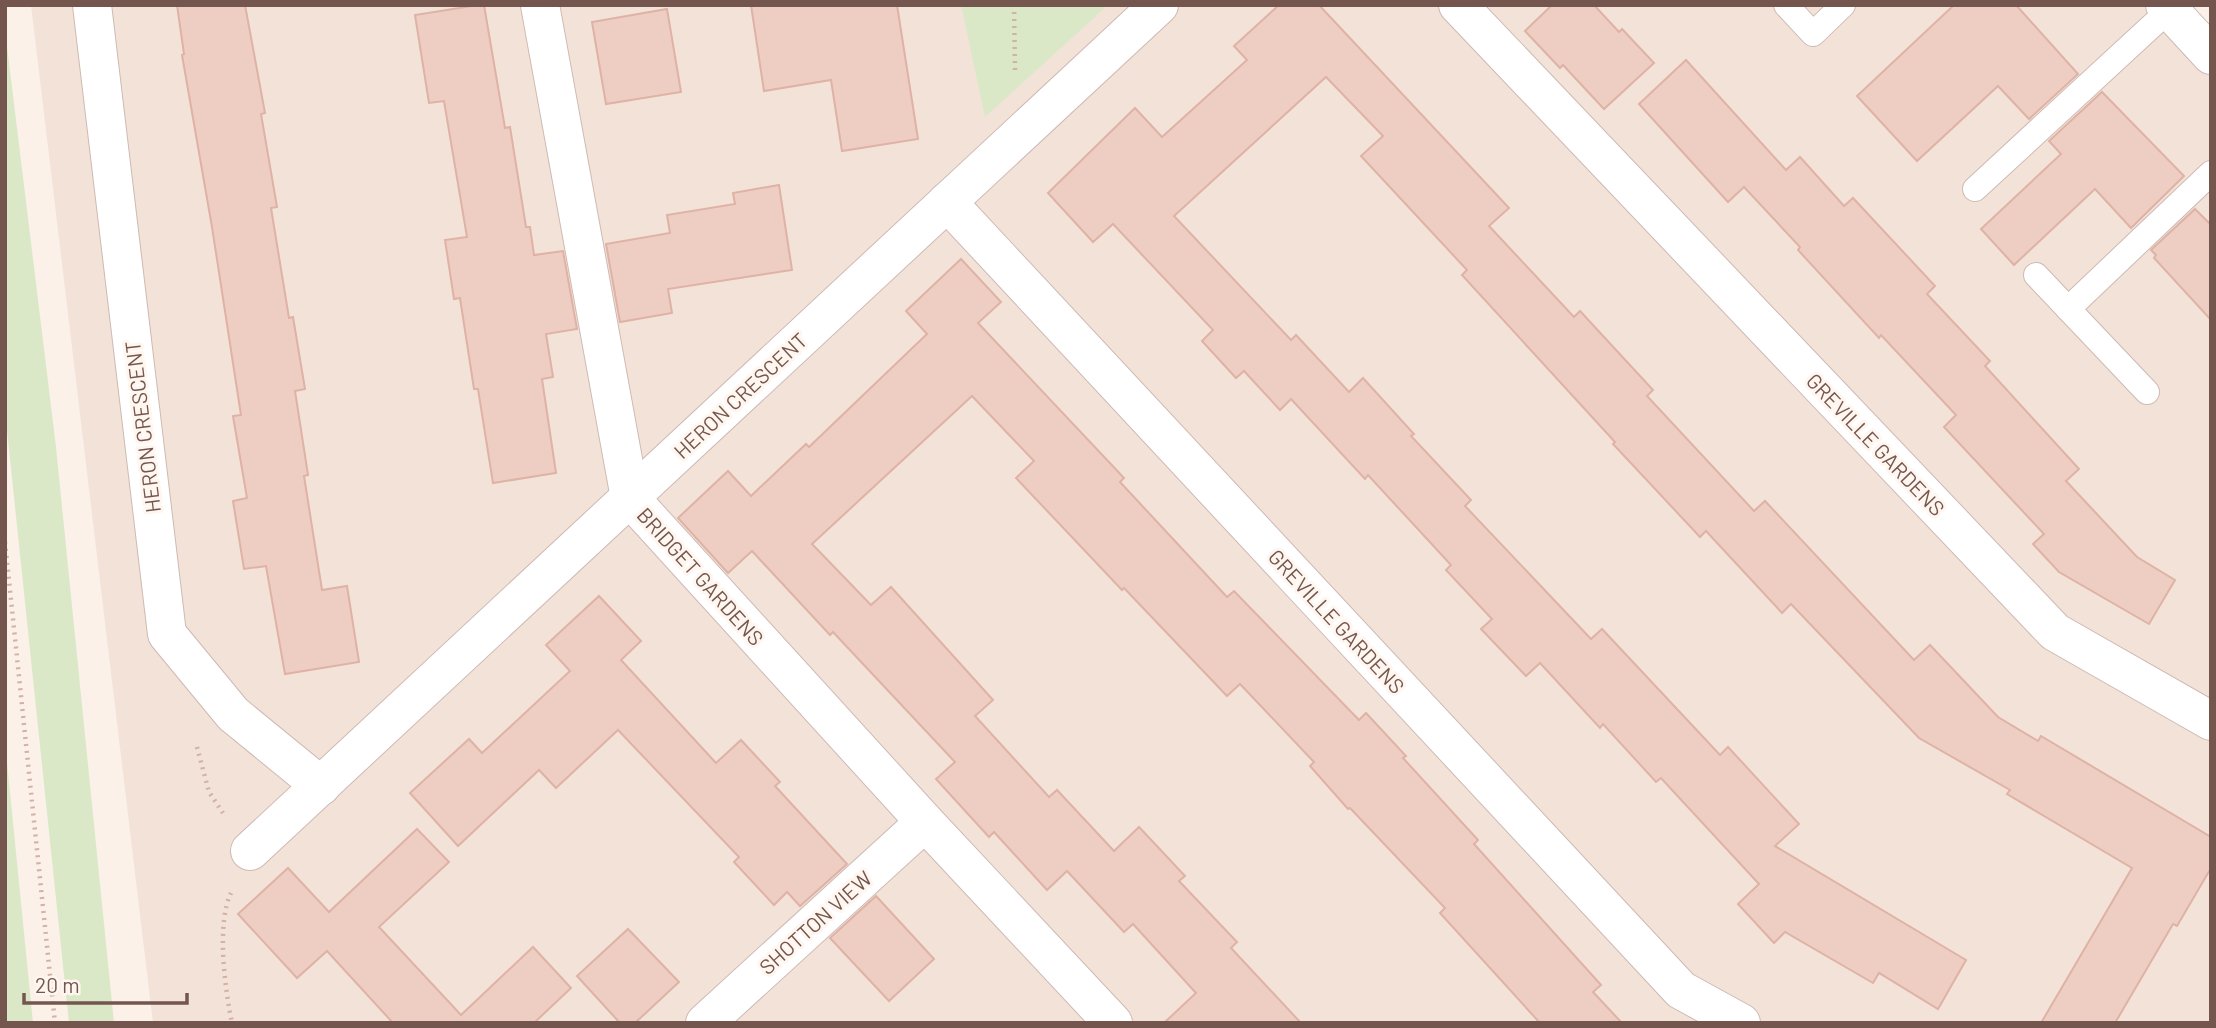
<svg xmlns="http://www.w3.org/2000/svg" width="2216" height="1028" viewBox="0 0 2216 1028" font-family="Barlow,sans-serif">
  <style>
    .residential { fill: #f2e2d8 }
    .green { fill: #dae8c8 }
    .building { fill: #eecec3; stroke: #dfb2a5; stroke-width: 2 }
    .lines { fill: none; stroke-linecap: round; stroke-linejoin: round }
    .service-casing { stroke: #cebab3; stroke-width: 26 }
    .minor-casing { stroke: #cebab3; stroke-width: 40 }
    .tertiary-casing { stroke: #cebab3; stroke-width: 40 }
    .path { stroke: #d3b1a6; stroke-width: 4.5; stroke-dasharray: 2 5; stroke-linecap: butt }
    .service { stroke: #fff; stroke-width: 24 }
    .minor { stroke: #fff; stroke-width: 38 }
    .tertiary { stroke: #fff; stroke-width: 38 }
    .labels { text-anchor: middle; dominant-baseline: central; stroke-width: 6; stroke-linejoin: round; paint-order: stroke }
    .street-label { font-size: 21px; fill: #74564f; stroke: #fef6ef }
  </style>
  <rect width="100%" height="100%" fill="#fbf1e9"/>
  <polygon class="residential" points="31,5 2147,5 2211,75 2211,1023 153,1023"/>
  <g class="green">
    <polygon points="961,5 1108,5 985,117"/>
    <polygon points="5,30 56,447 114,1023 69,1023 5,411"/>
    <polygon points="5,742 33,1023 5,1023"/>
  </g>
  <g class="building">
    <polygon points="177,5 245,5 265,113 261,114 277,207 271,208 289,318 293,317 305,389 295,391 308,475 304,476 322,590 347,586 359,662 285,674 266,566 244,569 233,501 247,498 233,416 241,415 212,227 182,55 184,54"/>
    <polygon points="478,5 484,5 505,128 510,127 526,227 530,227 534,255 563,251 577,329 546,334 553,377 542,379 556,473 493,483 478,389 474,389 460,298 454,299 445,240 467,237 444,101 429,103 415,15"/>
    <polygon points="751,5 897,5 918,139 842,151 831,80 764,91"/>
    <polygon points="1279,5 1319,5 1509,208 1489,226 1574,317 1580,311 1653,390 1647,396 1754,511 1765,501 1914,660 1930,645 1998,717 2038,741 2041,736 2211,837 2211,868 2177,926 2173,924 2115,1023 2041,1023 2132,868 2007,794 2010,790 1919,738 1791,604 1782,613 1706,531 1700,537 1613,444 1615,442 1462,275 1467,270 1361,156 1383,136 1326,77 1174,216 1291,340 1296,335 1349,392 1363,378 1414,434 1411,436 1471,500 1465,506 1591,639 1602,629 1720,755 1728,747 1799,824 1775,846 1966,960 1938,1009 1879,973 1873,983 1785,932 1774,943 1738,904 1759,884 1661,778 1656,782 1603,724 1600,728 1540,663 1526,676 1481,629 1492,619 1446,570 1451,565 1368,475 1365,479 1291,399 1280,410 1244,371 1236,378 1202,341 1213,330 1113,224 1093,242 1048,193 1135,108 1162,137 1247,60 1234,46"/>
    <polygon points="1552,5 1594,5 1619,32 1622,29 1654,63 1604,109 1563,65 1560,68 1525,31"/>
    <polygon points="1954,5 2016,5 2078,74 2029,119 1998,86 1917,161 1857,96"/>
    <polygon points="667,9 681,92 606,104 592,22"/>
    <polygon points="1686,60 1786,170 1800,157 1844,206 1853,198 1935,286 1927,294 1990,361 1985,366 2079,469 2066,481 2137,557 2175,580 2149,624 2059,572 2033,544 2044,534 1944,427 1956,415 1881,335 1879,338 1798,250 1800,247 1744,187 1728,202 1639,104"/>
    <polygon points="2102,92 2184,176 2131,228 2095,189 2014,265 1981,229 2061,154 2049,141"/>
    <polygon points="779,185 792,270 668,289 672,313 620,322 606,244 670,233 667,215 735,204 733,193"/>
    <polygon points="2195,209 2211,225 2211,320 2154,258 2156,255 2151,250"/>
    <polygon points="961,259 1001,302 978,323 1124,478 1120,482 1227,597 1234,591 1359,720 1366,713 1406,756 1403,758 1478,840 1474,844 1601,985 1593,992 1622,1023 1540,1023 1440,913 1445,908 1350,808 1348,809 1310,766 1314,762 1240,684 1227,696 1124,588 1122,590 1016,478 1034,461 972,396 812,544 871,605 891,587 993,700 975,716 1049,797 1057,790 1114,851 1139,827 1185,876 1179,881 1237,942 1231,948 1301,1023 1164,1023 1196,993 1133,924 1124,932 1067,871 1047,890 994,832 989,837 936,779 955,762 833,632 830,635 752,551 728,573 678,518 728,471 751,496 806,444 809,447 927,334 906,311"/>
    <polygon points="599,596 641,641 621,660 716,763 741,740 780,782 775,786 847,864 800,906 787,892 774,905 734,862 739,857 618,730 556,788 539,770 458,846 410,793 469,739 482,753 570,671 546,645"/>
    <polygon points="417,829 449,862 379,927 461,1015 533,947 571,988 534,1023 393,1023 327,951 297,978 238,914 288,868 329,912"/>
    <polygon points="876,896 934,959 889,1001 830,938"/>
    <polygon points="628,929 679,982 635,1023 620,1023 577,976"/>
  </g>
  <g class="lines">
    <defs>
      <g id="service">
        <polyline points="1786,5 1813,34 1843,5"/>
        <polyline points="1975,189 2169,10"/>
        <polyline points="2036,275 2147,392"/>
        <polyline points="2068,309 2211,173"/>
      </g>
      <g id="minor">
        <polyline points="92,5 167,634 233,714 321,786"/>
        <polyline points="540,5 630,498 925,822 1113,1023"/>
        <polyline points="1458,5 2055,632 2211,721"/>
        <polyline points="947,202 1681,990 1741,1023"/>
        <polyline points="250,851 1159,5"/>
        <polyline points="705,1023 925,822"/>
      </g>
      <polyline id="tertiary" points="2165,5 2211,55"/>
    </defs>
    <use href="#service" class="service-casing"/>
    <use href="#minor" class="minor-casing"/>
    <use href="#tertiary" class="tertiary-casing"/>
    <g class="path">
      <polyline points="1014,5 1015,71"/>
      <polyline points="5,542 55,1023"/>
      <polyline points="197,747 209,792 223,813"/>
      <path d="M231 893C216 924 225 989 232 1023"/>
    </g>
    <use href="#service" class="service"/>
    <use href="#minor" class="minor"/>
    <use href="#tertiary" class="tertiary"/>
  </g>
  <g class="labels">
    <g class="street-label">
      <text transform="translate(740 395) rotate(-43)">HERON CRESCENT</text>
      <text transform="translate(142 427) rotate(-97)">HERON CRESCENT</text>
      <text transform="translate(1876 444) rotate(46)">GREVILLE GARDENS</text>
      <text transform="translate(701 576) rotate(48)">BRIDGET GARDENS</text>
      <text transform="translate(1337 621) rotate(47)">GREVILLE GARDENS</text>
      <text transform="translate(815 922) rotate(-42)">SHOTTON VIEW</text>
    </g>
  </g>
  <rect width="2216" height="1028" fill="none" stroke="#74564f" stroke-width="14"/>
  <path d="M24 993v10h163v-10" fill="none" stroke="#74564f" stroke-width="3.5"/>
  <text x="35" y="993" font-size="21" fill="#74564f" stroke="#fef6ef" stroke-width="5" paint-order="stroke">20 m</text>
</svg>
